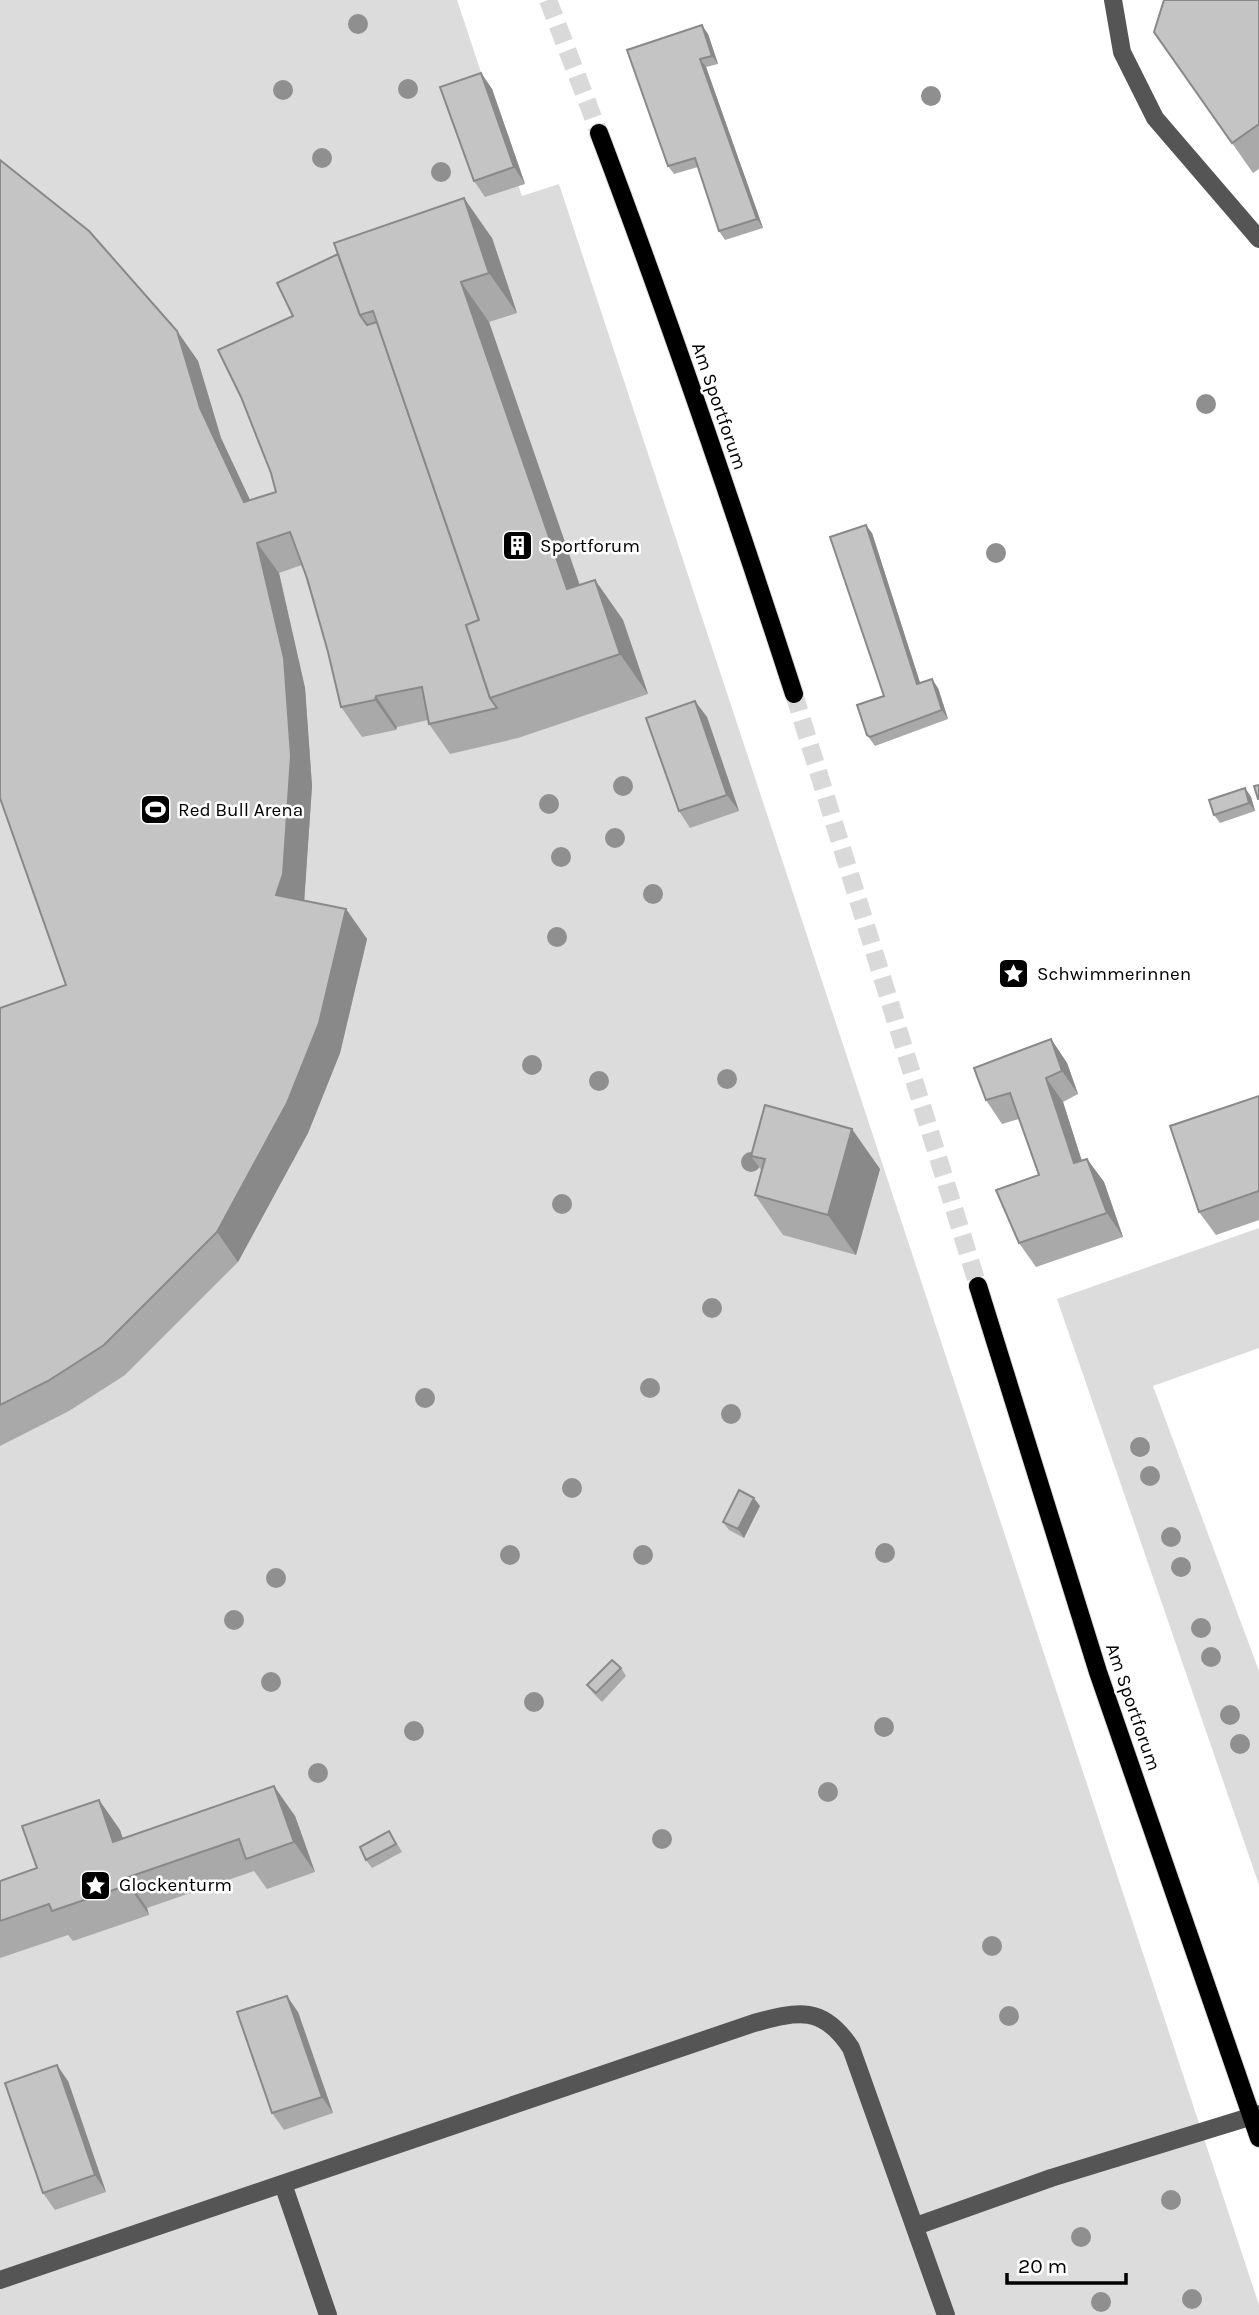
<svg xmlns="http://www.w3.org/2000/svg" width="1259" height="2315" viewBox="0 0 1259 2315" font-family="Karla,sans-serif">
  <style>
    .green { fill: #dcdcdc }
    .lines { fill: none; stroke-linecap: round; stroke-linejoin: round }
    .major-tunnel { stroke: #d9d9d9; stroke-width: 18; stroke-dasharray: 18 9; stroke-linecap: butt }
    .major-casing { stroke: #dbdbdb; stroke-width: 20 }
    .minor { stroke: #555; stroke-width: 18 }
    .major { stroke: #000; stroke-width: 18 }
    .tree { fill: #8f8f8f }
    .wall { fill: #a9a9a9 }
    .shaded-wall { fill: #898989 }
    .building { fill: #c4c4c4; stroke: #898989; stroke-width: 2 }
    .labels { text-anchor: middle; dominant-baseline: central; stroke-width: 5; stroke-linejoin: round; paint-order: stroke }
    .street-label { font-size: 19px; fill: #000; stroke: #fff }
    .poi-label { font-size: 19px; fill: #000; stroke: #fff; text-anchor: start }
  </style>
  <rect width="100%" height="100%" fill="#fff"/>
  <g class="green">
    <polygon points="0,0 457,0 522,196 559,184 1259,2305 1259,2315 0,2315"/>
    <polygon points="1259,1228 1259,1348 1153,1386 1259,1671 1259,1885 1057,1299"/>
  </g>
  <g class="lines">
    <g class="major-tunnel">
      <polyline points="548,0 599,133"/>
      <polyline points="794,694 978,1286"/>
    </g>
    <defs>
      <g id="major">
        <path d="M599 133C669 318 733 506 794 694"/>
        <polyline points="978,1286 1098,1672 1259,2138"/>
      </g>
    </defs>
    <use href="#major" class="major-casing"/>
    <g class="minor">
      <polyline points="1113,0 1122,52 1155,118 1259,239"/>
      <polyline points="283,2184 328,2315"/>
      <polyline points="916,2226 1051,2178 1259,2114"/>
      <path d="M0 2280 754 2023C798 2011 823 2005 851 2048L946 2315"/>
    </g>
    <use href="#major" class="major"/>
  </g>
  <g class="tree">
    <circle cx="358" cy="24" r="10"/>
    <circle cx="408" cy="89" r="10"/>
    <circle cx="283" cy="90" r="10"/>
    <circle cx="931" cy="96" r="10"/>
    <circle cx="322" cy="158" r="10"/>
    <circle cx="441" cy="172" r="10"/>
    <circle cx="1206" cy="404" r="10"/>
    <circle cx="996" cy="553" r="10"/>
    <circle cx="623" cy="786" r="10"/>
    <circle cx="549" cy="804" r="10"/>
    <circle cx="615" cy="838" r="10"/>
    <circle cx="561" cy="857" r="10"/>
    <circle cx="653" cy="894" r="10"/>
    <circle cx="557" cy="937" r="10"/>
    <circle cx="532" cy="1065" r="10"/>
    <circle cx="727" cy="1079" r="10"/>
    <circle cx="599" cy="1081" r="10"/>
    <circle cx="751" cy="1162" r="10"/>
    <circle cx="562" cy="1204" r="10"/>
    <circle cx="712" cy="1308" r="10"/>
    <circle cx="650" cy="1388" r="10"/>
    <circle cx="425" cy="1398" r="10"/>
    <circle cx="731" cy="1414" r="10"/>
    <circle cx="1140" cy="1447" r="10"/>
    <circle cx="1150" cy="1476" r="10"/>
    <circle cx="572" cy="1488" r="10"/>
    <circle cx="1171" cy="1537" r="10"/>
    <circle cx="885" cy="1553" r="10"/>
    <circle cx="510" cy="1555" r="10"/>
    <circle cx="643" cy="1555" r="10"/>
    <circle cx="1181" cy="1567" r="10"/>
    <circle cx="276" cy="1578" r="10"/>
    <circle cx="234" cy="1620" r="10"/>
    <circle cx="1201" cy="1628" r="10"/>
    <circle cx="1211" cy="1657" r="10"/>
    <circle cx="271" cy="1682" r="10"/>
    <circle cx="534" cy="1702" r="10"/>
    <circle cx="1230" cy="1715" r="10"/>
    <circle cx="884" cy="1727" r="10"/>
    <circle cx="414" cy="1731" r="10"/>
    <circle cx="1240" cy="1744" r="10"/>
    <circle cx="318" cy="1773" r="10"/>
    <circle cx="828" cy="1792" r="10"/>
    <circle cx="662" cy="1839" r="10"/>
    <circle cx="992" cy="1946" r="10"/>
    <circle cx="1009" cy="2016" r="10"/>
    <circle cx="1171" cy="2200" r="10"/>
    <circle cx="1081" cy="2237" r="10"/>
    <circle cx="1192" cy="2299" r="10"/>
    <circle cx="1101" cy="2302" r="10"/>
  </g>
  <g class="wall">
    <polygon points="1259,0 1259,169 1253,173 1154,32"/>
    <polygon points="708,34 718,64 706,67 763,228 725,240 719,231 698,167 674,174 668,166"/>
    <polygon points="481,73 492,89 525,184 485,197 474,181"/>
    <polygon points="492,238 517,313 489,322 579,585 595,580 623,620 648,694 518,738 450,754 429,724 428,720 397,727 396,730 362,737 341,707 328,652 302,565 279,573 305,688 312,786 304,901 346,909 367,939 340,1053 308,1133 238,1262 125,1375 69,1411 0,1446 0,1008 66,985 177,331 198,361 221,438 250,500 276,492 271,473 241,397 218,350"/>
    <polygon points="872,533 920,683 938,688 948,719 875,746 867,735 884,696"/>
    <polygon points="707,717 739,811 690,828 679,811"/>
    <polygon points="1245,788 1251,797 1255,811 1220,823 1214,815"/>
    <polygon points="1051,1039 1067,1063 1078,1094 1063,1102 1082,1161 1087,1159 1104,1182 1123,1237 1036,1267 1019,1243 1039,1175 1019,1119 1002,1124 986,1100"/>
    <polygon points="1259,1096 1259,1220 1216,1235 1199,1212"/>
    <polygon points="751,1156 880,1169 856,1255 783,1235 755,1195 762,1171"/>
    <polygon points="760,1506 744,1538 729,1530 723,1522"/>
    <polygon points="621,1668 626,1676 602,1702 593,1693 587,1685"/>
    <polygon points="99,1800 120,1830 123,1839 295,1816 315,1872 267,1889 254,1871 147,1908 149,1915 73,1941 68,1935 0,1958 0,1881 37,1868"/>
    <polygon points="395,1840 402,1852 372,1868 366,1860"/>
    <polygon points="298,2012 333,2113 284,2130 272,2113"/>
    <polygon points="68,2081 106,2192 55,2210 43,2193"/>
  </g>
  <g class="shaded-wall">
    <polygon points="702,25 708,34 718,64 712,56"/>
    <polygon points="700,59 706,67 763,228 757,219"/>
    <polygon points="481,73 492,89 525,184 514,167"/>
    <polygon points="464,198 492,238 517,313 489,273"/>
    <polygon points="461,282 489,322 595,629 567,589"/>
    <polygon points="177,331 198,361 221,438 265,532 244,502 200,408"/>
    <polygon points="866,525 872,533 923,692 917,684"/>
    <polygon points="257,543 279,573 305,688 312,786 304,904 276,895"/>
    <polygon points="595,580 623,620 648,694 620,654"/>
    <polygon points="932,679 938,688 948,719 942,710"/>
    <polygon points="376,696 397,727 396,730 375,700"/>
    <polygon points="695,701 707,717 739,811 727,795"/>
    <polygon points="1245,788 1251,797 1255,811 1249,803"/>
    <polygon points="346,909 367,939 340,1053 308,1133 238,1262 217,1232"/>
    <polygon points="1051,1039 1067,1063 1078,1094 1062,1071"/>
    <polygon points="1046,1078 1063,1102 1090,1187 1074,1163"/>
    <polygon points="852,1129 880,1169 856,1255 828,1215"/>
    <polygon points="1087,1159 1104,1182 1123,1237 1107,1213"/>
    <polygon points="754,1498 760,1506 744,1538 738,1529"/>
    <polygon points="274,1786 295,1816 315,1872 294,1842"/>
    <polygon points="99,1800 120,1830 134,1872 113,1842"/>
    <polygon points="126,1878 147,1908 149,1915 128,1885"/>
    <polygon points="287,1996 298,2012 333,2113 322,2097"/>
    <polygon points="57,2065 68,2081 106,2192 95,2175"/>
  </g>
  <g class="building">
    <polygon points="1164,0 1259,0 1259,124 1232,143 1154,32"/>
    <polygon points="702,25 712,56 700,59 757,219 719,231 695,158 668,166 627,50"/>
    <polygon points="481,73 514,167 474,181 440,87"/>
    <polygon points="0,160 89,231 177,331 200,408 244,502 276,492 271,473 241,397 218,350 293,316 277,283 338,254 360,315 367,325 377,322 479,620 466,625 490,698 497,708 429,724 422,687 376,696 375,700 341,707 328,652 307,578 290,532 257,543 284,658 291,756 283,874 276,895 346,909 319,1023 287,1103 217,1232 104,1345 48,1381 0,1405 0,1008 66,985 0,798"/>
    <polygon points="464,198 489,273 461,282 567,589 595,580 620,654 490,698 466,625 479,620 373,311 360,315 334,243"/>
    <polygon points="866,525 917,684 932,679 942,710 870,737 867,735 857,705 884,696 830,537"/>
    <polygon points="695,701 727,795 679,811 646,718"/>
    <polygon points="1259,785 1259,799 1258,799 1254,786"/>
    <polygon points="1245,788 1249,803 1214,815 1209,800"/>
    <polygon points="1051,1039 1062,1071 1046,1078 1074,1163 1087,1159 1107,1213 1019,1243 996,1190 1039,1175 1010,1093 986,1100 974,1068"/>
    <polygon points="1259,1096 1259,1191 1199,1212 1170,1126"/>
    <polygon points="765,1105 852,1129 828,1215 755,1195 765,1159 751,1156"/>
    <polygon points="739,1490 754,1498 738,1529 723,1522"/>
    <polygon points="612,1660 621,1668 596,1693 587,1685"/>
    <polygon points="274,1786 294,1842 246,1859 239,1839 126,1878 128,1885 52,1911 49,1904 0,1921 0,1881 37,1868 22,1826 99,1800 113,1842"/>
    <polygon points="389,1831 396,1844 366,1860 360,1847"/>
    <polygon points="287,1996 322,2097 272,2113 237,2012"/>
    <polygon points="57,2065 95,2175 43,2193 5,2083"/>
  </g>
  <defs>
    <symbol id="building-square" viewBox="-11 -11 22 22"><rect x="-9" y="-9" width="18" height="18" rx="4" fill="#000" stroke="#fff"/><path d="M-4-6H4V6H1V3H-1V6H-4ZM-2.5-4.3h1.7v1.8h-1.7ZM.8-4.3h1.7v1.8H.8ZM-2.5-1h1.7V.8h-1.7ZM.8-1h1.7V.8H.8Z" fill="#fff"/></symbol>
    <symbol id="stadium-square" viewBox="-11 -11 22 22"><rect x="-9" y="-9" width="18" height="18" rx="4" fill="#000" stroke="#fff"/><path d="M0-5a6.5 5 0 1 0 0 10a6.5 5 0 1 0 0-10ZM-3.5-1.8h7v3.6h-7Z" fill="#fff"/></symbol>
    <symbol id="sight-square" viewBox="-11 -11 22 22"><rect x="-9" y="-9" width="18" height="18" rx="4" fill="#000" stroke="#fff"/><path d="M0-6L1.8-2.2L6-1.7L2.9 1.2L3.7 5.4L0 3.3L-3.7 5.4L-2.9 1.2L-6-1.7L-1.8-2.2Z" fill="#fff"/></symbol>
  </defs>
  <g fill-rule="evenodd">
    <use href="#building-square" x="500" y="528" width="35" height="35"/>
    <use href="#stadium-square" x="138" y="792" width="35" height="35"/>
    <use href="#sight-square" x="996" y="956" width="35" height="35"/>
    <use href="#sight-square" x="78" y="1868" width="35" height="35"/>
  </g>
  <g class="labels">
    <g class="street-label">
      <text transform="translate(719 406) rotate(71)">Am Sportforum</text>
      <text transform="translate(1133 1707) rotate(71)">Am Sportforum</text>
    </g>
    <g class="poi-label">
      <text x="540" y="546">Sportforum</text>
      <text x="178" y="810">Red Bull Arena</text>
      <text x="1037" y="974">Schwimmerinnen</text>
      <text x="119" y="1885">Glockenturm</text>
    </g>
  </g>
  <path d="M1007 2273v10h119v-10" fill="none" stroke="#000000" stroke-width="3.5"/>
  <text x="1018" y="2273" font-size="21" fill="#000000" stroke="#ffffff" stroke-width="5" paint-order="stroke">20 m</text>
</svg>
